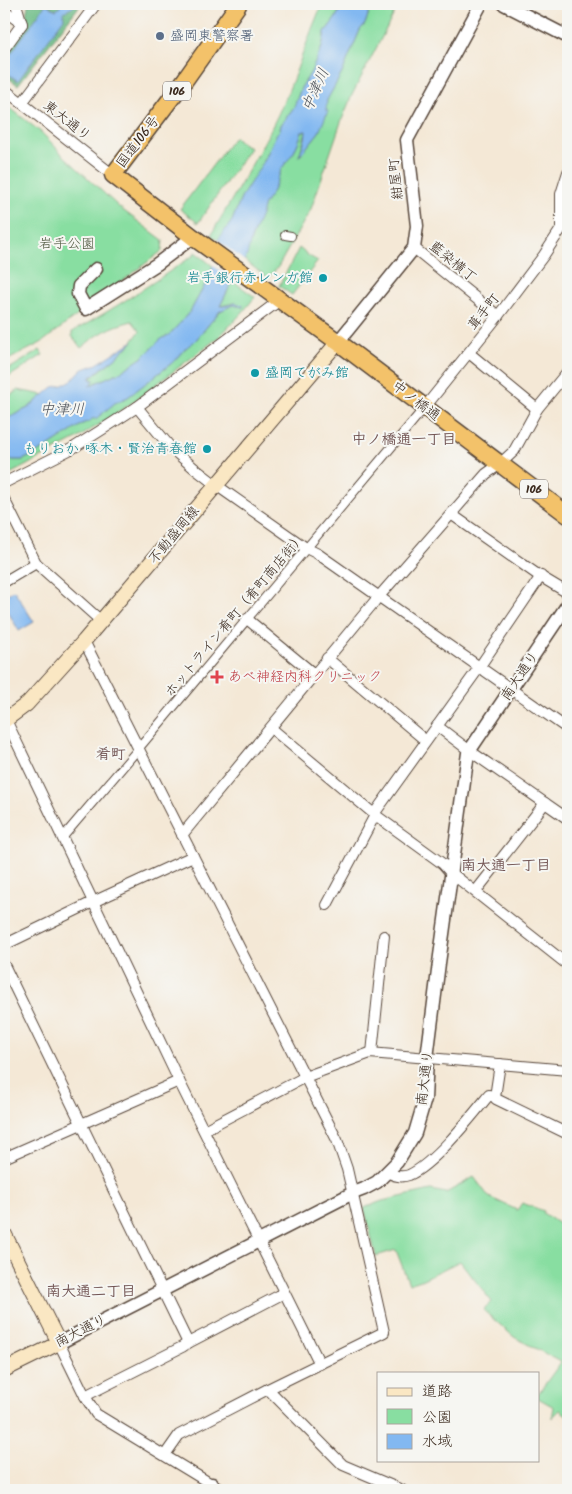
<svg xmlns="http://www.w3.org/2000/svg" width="572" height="1494" viewBox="0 0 572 1494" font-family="Kalam,'Klee One',sans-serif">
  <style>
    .green { fill: #88dea1; stroke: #628460 }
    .forest { fill: #6ebd87; stroke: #547452 }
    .water { fill: #82b8f1; stroke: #5e7188 }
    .pier { fill: #f4e8d6 }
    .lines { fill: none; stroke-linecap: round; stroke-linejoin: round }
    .pedestrian-casing { stroke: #57463a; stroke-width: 10 }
    .minor-casing { stroke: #57463a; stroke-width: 12 }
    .tertiary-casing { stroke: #57463a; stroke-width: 15 }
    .secondary-casing { stroke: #57463a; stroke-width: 16 }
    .trunk-casing { stroke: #57463a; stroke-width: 19 }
    .pedestrian { stroke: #fff; stroke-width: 8 }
    .minor { stroke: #fff; stroke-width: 10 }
    .tertiary { stroke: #fff; stroke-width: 12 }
    .secondary { stroke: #fae7c3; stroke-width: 14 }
    .trunk { stroke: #f3c26a; stroke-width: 16 }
    .service-dot { fill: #5c6f8a; stroke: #f6f6f2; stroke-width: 2 }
    .culture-dot { fill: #0f9aa8; stroke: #f6f6f2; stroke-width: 2 }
    .health-dot { fill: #e0444e; stroke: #f6f6f2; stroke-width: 2 }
    .labels { text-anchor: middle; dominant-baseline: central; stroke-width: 4; stroke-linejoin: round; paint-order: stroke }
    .shield { fill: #f6f6f2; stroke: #73675e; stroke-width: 1 }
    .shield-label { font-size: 12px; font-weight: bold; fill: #3b2a1e }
    .service-label { font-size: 14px; fill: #4e5e75; stroke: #f6f6f2; text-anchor: start }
    .street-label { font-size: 14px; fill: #3b2a1e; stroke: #f6f6f2 }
    .park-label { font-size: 14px; fill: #4e573f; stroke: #f6f6f2 }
    .culture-label { font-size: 14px; fill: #0d838f; stroke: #f6f6f2; text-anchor: end }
    .health-label { font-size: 14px; fill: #be3a42; stroke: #f6f6f2; text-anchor: start }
    .water-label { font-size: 15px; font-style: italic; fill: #50555d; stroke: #f6f6f2 }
    .neighbourhood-label { font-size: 15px; font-weight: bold; fill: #735655; stroke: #f6f6f2 }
  </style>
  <rect width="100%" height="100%" fill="#f6f6f2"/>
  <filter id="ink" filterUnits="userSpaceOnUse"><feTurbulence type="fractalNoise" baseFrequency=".02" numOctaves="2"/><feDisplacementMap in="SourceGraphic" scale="10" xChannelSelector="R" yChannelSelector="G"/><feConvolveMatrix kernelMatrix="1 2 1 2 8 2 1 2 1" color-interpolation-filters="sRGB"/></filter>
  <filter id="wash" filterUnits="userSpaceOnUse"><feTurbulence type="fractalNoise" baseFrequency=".0096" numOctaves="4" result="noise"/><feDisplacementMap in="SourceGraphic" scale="20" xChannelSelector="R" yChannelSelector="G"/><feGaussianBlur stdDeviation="1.12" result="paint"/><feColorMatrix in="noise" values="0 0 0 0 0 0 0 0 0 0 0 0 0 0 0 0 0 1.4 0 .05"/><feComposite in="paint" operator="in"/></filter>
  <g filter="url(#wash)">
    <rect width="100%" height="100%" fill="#f4e8d6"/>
    <g class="green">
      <path d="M322 4H343L335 19 325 32 322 47 311 72 301 88 294 107 281 125 280 130 253 181 242 196 232 221 218 241 211 235C237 190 265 145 286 97 299 66 309 34 322 4Z"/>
      <polygon points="372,4 399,4 352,95 341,122 311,209 278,267 268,278 244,260 264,204 272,193 282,168 294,152 300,138 301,132 306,131 299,157 319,132 327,100 342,73 360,30 365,24"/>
      <polygon points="4,103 42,133 64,156 120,208 163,240 162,251 41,343 4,362"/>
      <polygon points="234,137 250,148 198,223 180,209"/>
      <polygon points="299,248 309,256 318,261 292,295 279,286"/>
      <path d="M195 252 213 266 211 274 190 312 170 334 160 340 143 357 122 371 89 386 94 380H91V378L119 355 123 350 127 348 140 331 132 321C109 327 98 334 81 348L72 336V332C114 309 154 282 194 255Z"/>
      <polygon points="233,281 255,297 242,313 219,337 129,405 75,440 4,477 4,460 23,460 46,448 84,423 89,422 92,419 97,417 115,403 128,397 172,363 186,347 195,341 220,311 233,305 243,307 235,303 220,306 231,284"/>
      <polygon points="40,350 43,355 4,380 4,372"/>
      <polygon points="18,390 44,395 28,408 4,420 4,400"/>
      <polygon points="474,1177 489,1197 517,1210 522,1203 544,1211 543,1213 568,1230 568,1240 564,1259 566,1273 568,1275 568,1416 560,1410 552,1418 554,1407 538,1398 538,1394 561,1362 514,1337 483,1310 492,1302 460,1261 421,1280 409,1284 396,1250 376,1256 364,1208 382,1201 431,1190 446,1193"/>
    </g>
    <polygon class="forest" points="28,4 81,4 18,85 4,75 4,50 25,21"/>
    <g class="water">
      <polygon points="46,4 56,10 60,7 59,4 76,4 72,8 63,12 64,18 18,81 4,71 4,63"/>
      <path d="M343 4H372L365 24 360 30 342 73 327 100 326 110 328 111 319 132 299 157V156L305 139 306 131 301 132 300 138 294 152 282 168 272 193 264 204 261 215 251 239 247 256 231 284 220 306H224L235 303 243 305V307L233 305 220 311 195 341 187 347 172 363 128 397 115 403 97 418 92 419 89 422 84 423 46 448 23 460H4V420L28 408 53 387 63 385 72 380 81 370 97 364 133 341C129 347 123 349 119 355L91 377V380H95L89 386 122 371 143 357 160 340 170 334 190 312 211 274 217 241 232 221 242 196 264 161 277 133 280 130 281 125 294 107 301 88 311 72 322 47 325 32 335 19Z"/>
      <polygon points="14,590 34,622 19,631 4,605 4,596"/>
    </g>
    <polygon class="pier" points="216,239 246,262 235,282 211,264"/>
  </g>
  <g filter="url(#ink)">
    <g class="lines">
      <defs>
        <g id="pedestrian">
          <polyline points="285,235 291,236"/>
          <polyline points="63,837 139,748 425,407"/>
        </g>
        <g id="minor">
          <polyline points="4,10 22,24"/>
          <polyline points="4,49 22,24 16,4"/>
          <polyline points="4,89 113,175"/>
          <polyline points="22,103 96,4"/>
          <polyline points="414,248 498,316"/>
          <polyline points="469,353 537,409"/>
          <polyline points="137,407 171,448 194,468 216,485 306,548 318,554 568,729"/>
          <polyline points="425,407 498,316 544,255 561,229 561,194 568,172"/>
          <polyline points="4,483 73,448 103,429 137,407 280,300"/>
          <polyline points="4,499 36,563 101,621"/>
          <polyline points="451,514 538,575 568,593"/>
          <polyline points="4,582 36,563"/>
          <polyline points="247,619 314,674"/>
          <polyline points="84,641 337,1140 347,1169 384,1332 268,1389 179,1435 165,1455"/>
          <polyline points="327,658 426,741"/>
          <polyline points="6,720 179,1081 320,1364"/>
          <polyline points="437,726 470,751 568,819"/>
          <polyline points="271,728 374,814 443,864 450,872 568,965"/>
          <polyline points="374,814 476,672 541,576"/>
          <polyline points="182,835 375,601 486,474 500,464 514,451 537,409 568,371"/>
          <polyline points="476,891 545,803"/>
          <polyline points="327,905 375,815"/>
          <polyline points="4,945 93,902 193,856"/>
          <polyline points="4,965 188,1343"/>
          <polyline points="372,1053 384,936"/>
          <polyline points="495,1097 496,1099 568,1134"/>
          <polyline points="204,1130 305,1077 370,1053 568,1070"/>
          <polyline points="4,1158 179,1081"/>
          <path d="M387 1172C394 1176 401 1178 409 1175 434 1164 471 1117 489 1095L495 1097 500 1064"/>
          <polyline points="59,1343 85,1396 96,1414 221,1490"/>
          <polyline points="268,1389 343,1465 402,1490"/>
          <polyline points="85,1396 182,1347 188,1343 284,1293"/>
        </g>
        <g id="tertiary">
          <polyline points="504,4 568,37"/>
          <polyline points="96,269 79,286 78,294 86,309 157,264 193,237"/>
          <polyline points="338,342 414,248 417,226 407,140 481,4"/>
          <polyline points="59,1343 351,1194 364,1189 377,1182 397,1162 415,1133 425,1099 427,1058 439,963 468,753 568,604"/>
          <polyline points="206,1490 212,1484"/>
        </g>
        <g id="secondary">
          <polyline points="4,721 27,704 84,641 338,342"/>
          <polyline points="4,1233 59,1343 4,1370"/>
        </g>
        <polyline id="trunk" points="236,4 238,5 182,84 113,175 193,237 338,342 568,515"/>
      </defs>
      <use href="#pedestrian" class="pedestrian-casing"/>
      <use href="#minor" class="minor-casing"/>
      <use href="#tertiary" class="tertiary-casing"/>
      <use href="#secondary" class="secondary-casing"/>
      <use href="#trunk" class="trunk-casing"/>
      <use href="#pedestrian" class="pedestrian"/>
      <use href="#minor" class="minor"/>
      <use href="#tertiary" class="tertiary"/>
      <use href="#secondary" class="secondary"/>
      <use href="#trunk" class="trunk"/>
    </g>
  </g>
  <circle class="service-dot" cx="160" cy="36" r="5"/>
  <g class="culture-dot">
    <circle cx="323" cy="278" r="5"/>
    <circle cx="255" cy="373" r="5"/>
    <circle cx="207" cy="449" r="5"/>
  </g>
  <path class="health-dot" d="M214.5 669.5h5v5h5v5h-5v5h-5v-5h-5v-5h5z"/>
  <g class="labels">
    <g class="shield">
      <rect x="163" y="81.5" width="28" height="19" rx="4"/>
      <rect x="520" y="479.5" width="28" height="19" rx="4"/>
    </g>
    <g class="shield-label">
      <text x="177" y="91">106</text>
      <text x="534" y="489">106</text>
    </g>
    <g class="service-label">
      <text x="170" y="36">盛岡東警察署</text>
    </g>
    <g class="street-label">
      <text transform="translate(67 121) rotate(38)">東大通り</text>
      <text transform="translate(138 142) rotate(-53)">国道106号</text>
      <text transform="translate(396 179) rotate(-96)">紺屋町</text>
      <text transform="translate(453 262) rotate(39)">藍染横丁</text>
      <text transform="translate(484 312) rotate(-52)">葺手町</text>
      <text transform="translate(416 401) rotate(37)">中ノ橋通</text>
      <text transform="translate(174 535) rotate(-50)">不動盛岡線</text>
      <text transform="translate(235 615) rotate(-50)">ホットライン肴町（肴町商店街）</text>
      <text transform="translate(520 676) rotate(-56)">南大通り</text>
      <text transform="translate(425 1078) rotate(-83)">南大通り</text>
      <text transform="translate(81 1331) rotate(-27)">南大通り</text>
    </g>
    <g class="park-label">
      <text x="67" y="244">岩手公園</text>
    </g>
    <g class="culture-label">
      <text x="313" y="278">岩手銀行赤レンガ館</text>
      <text x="265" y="373" text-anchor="start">盛岡てがみ館</text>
      <text x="197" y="449">もりおか 啄木・賢治青春館</text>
    </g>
    <g class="health-label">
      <text x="228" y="677">あべ神経内科クリニック</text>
    </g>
    <g class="water-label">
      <text transform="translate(316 90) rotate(-66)">中津川</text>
      <text x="62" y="410">中津川</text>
    </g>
    <g class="neighbourhood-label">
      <text x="404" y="440">中ノ橋通一丁目</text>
      <text x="111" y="755">肴町</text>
      <text x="506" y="866">南大通一丁目</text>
      <text x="91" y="1292">南大通二丁目</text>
    </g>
  </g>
  <rect width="572" height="1494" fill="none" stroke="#f6f6f2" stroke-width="20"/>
  <rect x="377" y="1372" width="162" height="90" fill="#f6f6f2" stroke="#aba49d"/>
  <rect x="387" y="1388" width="25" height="8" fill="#fae7c3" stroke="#aba49d"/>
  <text x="422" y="1396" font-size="15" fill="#3b2a1e">道路</text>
  <rect x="387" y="1409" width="25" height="15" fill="#88dea1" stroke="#aba49d"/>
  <text x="422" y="1422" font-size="15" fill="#3b2a1e">公園</text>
  <rect x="387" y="1434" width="25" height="15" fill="#82b8f1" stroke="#aba49d"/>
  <text x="422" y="1446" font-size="15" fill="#3b2a1e">水域</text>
</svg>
